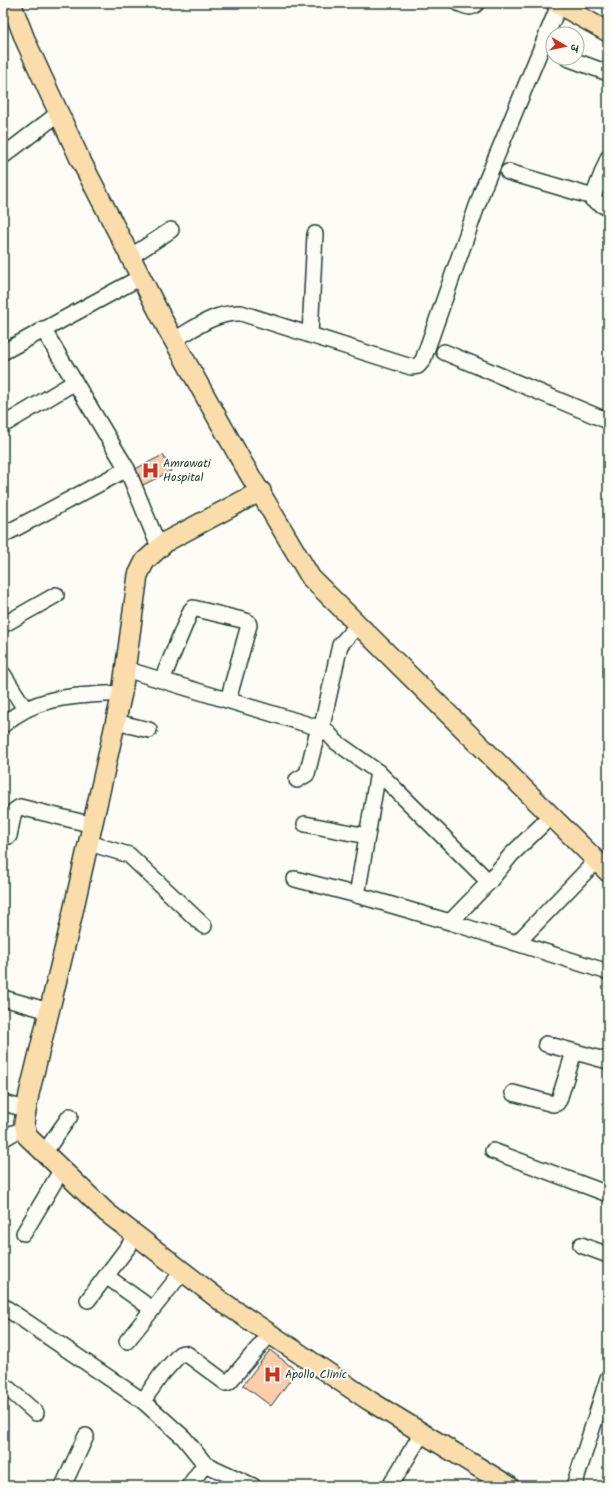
<svg xmlns="http://www.w3.org/2000/svg" width="611" height="1489" viewBox="0 0 611 1489" font-family="Kalam,'Playpen Sans Deva',sans-serif">
  <style>
    .building { fill: #fcccab; stroke: #1f3d34 }
    .lines { fill: none; stroke-linecap: round; stroke-linejoin: round }
    .minor-casing { stroke: #1f3d34; stroke-width: 18 }
    .major-casing { stroke: #1f3d34; stroke-width: 22 }
    .minor { stroke: #fdfcf7; stroke-width: 15 }
    .major { stroke: #fbddab; stroke-width: 19 }
    .labels { text-anchor: middle; dominant-baseline: central; stroke-width: 4; stroke-linejoin: round; paint-order: stroke }
    .poi-label { font-size: 12px; fill: #1f3d34; stroke: #fdfcf7; text-anchor: start }
  </style>
  <rect width="100%" height="100%" fill="#fdfcf7"/>
  <filter id="ink" filterUnits="userSpaceOnUse"><feTurbulence type="fractalNoise" baseFrequency=".025" numOctaves="2"/><feDisplacementMap in="SourceGraphic" scale="8" xChannelSelector="R" yChannelSelector="G"/><feConvolveMatrix kernelMatrix="1 2 1 2 8 2 1 2 1" color-interpolation-filters="sRGB"/></filter>
  <g filter="url(#ink)">
    <g class="building">
      <polygon points="163,455 171,471 141,486 133,470"/>
      <polygon points="270,1350 297,1371 271,1406 243,1385"/>
    </g>
    <g class="lines">
      <defs>
        <g id="minor">
          <path d="M458 3C466 6 471 10 477 3"/>
          <polyline points="567,58 608,73"/>
          <polyline points="3,156 59,113"/>
          <polyline points="608,158 593,197 593,200 608,208"/>
          <polyline points="508,172 593,197"/>
          <polyline points="130,257 171,230"/>
          <polyline points="43,329 127,469 159,547"/>
          <polyline points="310,335 315,234"/>
          <path d="M174 340C195 328 215 312 241 313L411 367 418 366 423 360 483 189 559 5"/>
          <polyline points="3,352 141,277"/>
          <polyline points="444,352 608,421"/>
          <polyline points="3,425 75,382"/>
          <polyline points="3,535 127,469"/>
          <polyline points="3,625 56,595"/>
          <polyline points="358,625 340,645 322,726 336,742 378,772 357,895 450,922 608,972"/>
          <polyline points="125,669 316,727 322,726 316,738 307,774 297,780"/>
          <polyline points="3,674 25,709"/>
          <polyline points="162,680 191,610 193,608 246,621 248,622 249,625 228,700"/>
          <polyline points="116,722 149,730"/>
          <path d="M3 725C39 694 77 696 122 693"/>
          <polyline points="378,772 489,882"/>
          <polyline points="305,824 367,836"/>
          <polyline points="9,836 14,811 20,807 93,825"/>
          <polyline points="89,843 129,855 204,926"/>
          <polyline points="295,879 357,895"/>
          <polyline points="450,922 489,882 511,855 551,816"/>
          <polyline points="517,943 596,861"/>
          <polyline points="3,998 49,1011"/>
          <polyline points="546,1044 608,1061"/>
          <polyline points="513,1093 553,1104 557,1103 559,1100 574,1052"/>
          <polyline points="3,1103 26,1109"/>
          <polyline points="3,1139 13,1133 25,1129"/>
          <polyline points="493,1151 608,1194"/>
          <polyline points="44,1153 70,1116"/>
          <polyline points="24,1233 62,1169"/>
          <polyline points="581,1245 608,1255"/>
          <polyline points="106,1276 152,1309"/>
          <polyline points="88,1300 137,1235"/>
          <polyline points="3,1306 143,1401 161,1375 180,1354 183,1353 187,1354 226,1383 229,1382 270,1334"/>
          <polyline points="127,1341 183,1271"/>
          <polyline points="3,1384 36,1413"/>
          <polyline points="143,1401 184,1438 205,1464 253,1486"/>
          <polyline points="63,1486 86,1436"/>
          <polyline points="189,1486 205,1464"/>
          <polyline points="390,1486 422,1433"/>
          <polyline points="574,1486 608,1378"/>
        </g>
        <g id="major">
          <polyline points="11,3 26,42 79,157 167,328 241,460 311,578 608,872"/>
          <polyline points="556,3 608,32"/>
          <polyline points="261,491 167,541 145,561 138,575 122,693 68,934 29,1094 24,1123 27,1136 106,1212 221,1301 370,1401 509,1486"/>
        </g>
      </defs>
      <use href="#minor" class="minor-casing"/>
      <use href="#major" class="major-casing"/>
      <use href="#minor" class="minor"/>
      <use href="#major" class="major"/>
    </g>
  </g>
  <defs>
    <symbol id="hospital-bare" viewBox="-9 -9 18 18"><path d="M-5-5h3v3.5h4V-5h3V5h-3V1.5h-4V5h-3Z" fill="#c8321e" stroke="#fdfcf7" stroke-width="2.5" paint-order="stroke"/></symbol>
  </defs>
  <g fill-rule="evenodd">
    <use href="#hospital-bare" x="138" y="458" width="25" height="25"/>
    <use href="#hospital-bare" x="260" y="1362" width="25" height="25"/>
  </g>
  <g class="labels">
    <g class="poi-label">
      <text x="163" y="463">Amrawati<tspan x="163" dy="14">Hospital</tspan></text>
      <text x="285" y="1374">Apollo Clinic</text>
    </g>
  </g>
  <rect width="611" height="1489" fill="none" stroke="#fdfcf7" stroke-width="16"/>
  <rect x="8" y="8" width="595" height="1473" fill="none" stroke="#1f3d34" stroke-width="1.5" filter="url(#ink)"/>
  <g transform="translate(565 46) rotate(99)"><circle r="19" fill="#fdfcf7" stroke="#a4b0a9"/>
  <path d="M0-3L7 15L0 10L-7 15Z" fill="#c8321e"/>
  <text y="-6" font-size="11" font-weight="bold" text-anchor="middle" fill="#1f3d34">उ</text>
  </g>
</svg>
